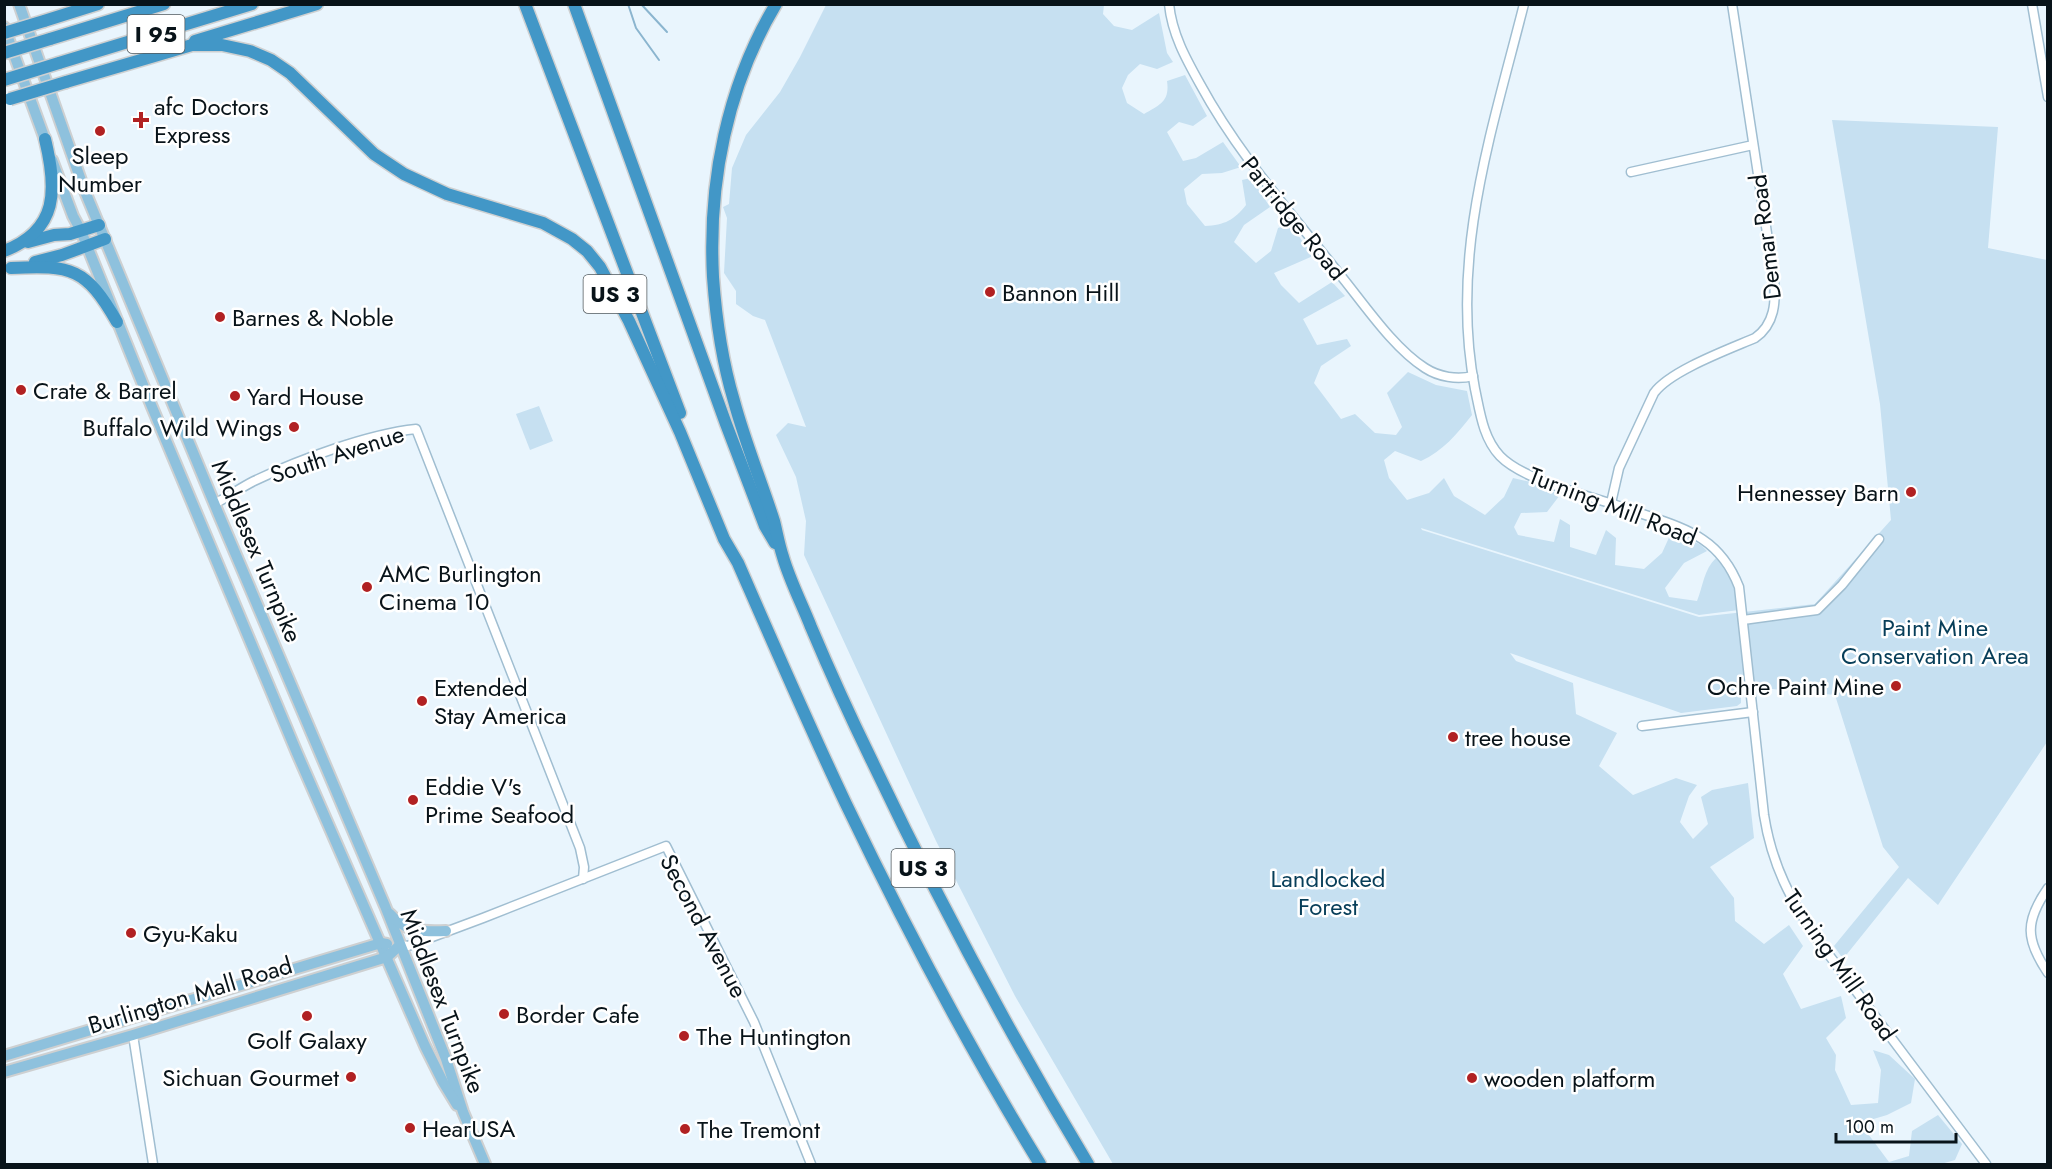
<svg xmlns="http://www.w3.org/2000/svg" width="2052" height="1169" viewBox="0 0 2052 1169" font-family="Jost,sans-serif">
  <style>
    .green { fill: #c6e0f1 }
    .lines { fill: none; stroke-linecap: round; stroke-linejoin: round }
    .stream { stroke: #8bb5cf; stroke-width: 2 }
    .minor-casing { stroke: #a0bed1; stroke-width: 11 }
    .major-casing { stroke: #ced0d1; stroke-width: 14 }
    .highway-casing { stroke: #ced0d1; stroke-width: 15 }
    .minor { stroke: #fff; stroke-width: 8 }
    .major { stroke: #8ec1dd; stroke-width: 10 }
    .highway { stroke: #4297c7; stroke-width: 12 }
    .highway-bridge-casing { stroke: #ced0d1; stroke-width: 15; stroke-linecap: butt }
    .highway-bridge { stroke: #4297c7; stroke-width: 12 }
    .poi-dot { fill: #b12122; stroke: #fff; stroke-width: 2 }
    .labels { text-anchor: middle; dominant-baseline: central; stroke-width: 5; stroke-linejoin: round; paint-order: stroke }
    .shield { fill: #fff; stroke: #525a5e; stroke-width: 1.5 }
    .shield-label { font-size: 22px; font-weight: bold; fill: #081319 }
    .poi-label { font-size: 24px; fill: #081319; stroke: #fff; text-anchor: start }
    .street-label { font-size: 24px; fill: #081319; stroke: #fff }
    .park-label { font-size: 24px; fill: #073e59; stroke: #fff }
  </style>
  <rect width="100%" height="100%" fill="#e9f5fd"/>
  <g class="green">
    <path d="M826 5H1104L1103 14 1114 26 1132 30 1159 13 1167 53 1173 62 1157 69 1140 64 1128 75 1122 88 1127 103 1144 114C1160 105 1170 101 1167 81L1185 75 1207 116 1193 126 1179 122 1167 132 1183 161 1196 158 1223 142 1241 167 1222 173 1202 174 1184 189 1187 204 1205 226C1225 225 1234 220 1246 205L1242 180 1251 178 1270 207 1244 225 1234 242 1256 263 1271 251 1278 228 1290 224 1313 256 1274 273 1281 285 1299 303 1332 282 1345 296 1303 319 1317 345 1347 339 1351 346 1321 366 1314 383 1341 419 1355 414 1375 433 1396 435 1402 427 1387 393 1408 372 1436 385 1467 391 1472 415C1457 434 1443 451 1421 461L1395 451 1384 460 1389 478 1407 500 1429 493 1444 478 1454 496 1485 515 1504 497 1513 478 1535 483 1560 495 1547 512 1521 513 1514 527 1518 535 1554 542 1560 519 1570 525V547L1596 555 1606 530 1616 538 1615 565 1644 569 1662 553 1672 531 1701 545 1707 551 1684 563 1665 588 1669 597 1697 601C1703 586 1704 569 1716 558 1731 577 1735 587 1739 610L1699 615 1421 528 1422 530 1699 617 1815 604 1891 520 1880 404 1832 120 1998 127 1988 248 2047 260V742L1938 905 1908 878 1843 959 1834 946 1899 867 1883 847 1835 695 1741 686V703L1737 706 1681 713 1510 653 1516 661 1573 683 1576 714 1617 733 1599 766 1633 795 1676 778 1697 785 1689 796 1680 822 1693 839 1708 824 1701 797 1712 790 1748 783 1754 838 1710 867 1734 898 1735 921 1764 944 1789 925 1803 946 1783 974 1801 1009 1841 996 1846 1018 1826 1038 1836 1055 1835 1070 1851 1105 1878 1103 1881 1070 1873 1050 1889 1055 1915 1079 1911 1103 1887 1115 1860 1123 1889 1162 1909 1156 1912 1131 1938 1115 1962 1144 1955 1160 1941 1164H1113L1015 996 936 841 804 555 806 521 796 477 776 435 788 423 806 427 765 320 753 316 736 304V291L724 273 727 218 723 207 729 204 732 168 746 135 780 92 800 57Z"/>
    <polygon points="539,406 553,441 530,450 516,414"/>
  </g>
  <g class="lines">
    <g class="stream">
      <polyline points="628,4 636,28 659,60"/>
      <polyline points="641,4 667,32"/>
    </g>
    <defs>
      <g id="minor">
        <path d="M1169 4C1172 34 1186 59 1200 84 1238 154 1288 209 1337 271 1362 301 1392 347 1425 368 1439 377 1457 380 1473 376"/>
        <path d="M1524 4C1492 131 1449 257 1475 389 1480 412 1483 438 1500 456 1525 482 1598 498 1634 511 1682 528 1719 535 1739 587L1764 815C1772 866 1791 901 1820 943L1986 1164"/>
        <polyline points="2032,4 2048,97"/>
        <polyline points="1631,172 1753,145"/>
        <path d="M1611 503 1619 468 1654 393C1670 371 1727 350 1755 338 1775 324 1776 302 1774 279L1732 4"/>
        <path d="M214 504C228 497 240 488 254 481 298 460 368 434 416 429L580 848 584 867 583 879"/>
        <polyline points="1743,620 1817,610 1842,585 1879,539"/>
        <polyline points="1642,726 1753,712"/>
        <path d="M2048 888C2025 921 2025 939 2048 973"/>
        <polyline points="400,945 408,946 483,918 666,846 754,1022 811,1164"/>
        <polyline points="133,1035 153,1164"/>
      </g>
      <g id="major">
        <polyline points="19,4 84,189 219,515 385,906 446,1059 463,1112 485,1164"/>
        <polyline points="4,27 47,145"/>
        <polyline points="52,160 73,216 81,231 152,407 297,753 425,1046 443,1082 457,1105"/>
        <path d="M390 914C405 932 423 932 446 931"/>
        <polyline points="4,1056 381,943 387,944"/>
        <polyline points="4,1072 133,1035 387,957 400,945"/>
      </g>
      <g id="highway">
        <polyline points="525,4 680,413"/>
        <polyline points="574,4 726,424 765,526 775,543"/>
        <path d="M776 4C727 86 708 182 713 277 716 319 722 361 734 401 745 442 761 481 774 521 777 533 779 545 783 557 790 581 802 604 811 627 830 672 850 716 871 759 937 898 1009 1033 1088 1164"/>
        <polyline points="44,21 98,4"/>
        <polyline points="50,39 164,4"/>
        <polyline points="195,41 317,4"/>
        <polyline points="59,63 252,4"/>
        <path d="M66 82 192 45H222L250 51 271 60 290 73 374 154 404 174 447 194 543 223 572 239 587 251 600 267 629 321 680 432 724 539 738 563C773 643 808 724 846 804 905 927 969 1048 1040 1164"/>
        <polyline points="28,242 54,235 70,234 99,225"/>
        <path d="M4 251C59 230 57 189 45 139"/>
        <polyline points="35,262 62,255 105,239"/>
        <path d="M11 268C72 265 86 268 117 322"/>
      </g>
    </defs>
    <use href="#minor" class="minor-casing"/>
    <use href="#major" class="major-casing"/>
    <use href="#highway" class="highway-casing"/>
    <use href="#minor" class="minor"/>
    <use href="#major" class="major"/>
    <use href="#highway" class="highway"/>
    <defs>
      <g id="highway-bridge">
        <polyline points="4,33 44,21"/>
        <polyline points="4,53 50,39"/>
        <polyline points="4,80 59,63"/>
        <polyline points="10,99 66,82"/>
      </g>
    </defs>
    <use href="#highway-bridge" class="highway-bridge-casing"/>
    <use href="#highway-bridge" class="highway-bridge"/>
  </g>
  <g class="poi-dot">
    <path d="M138 111h6v6h6v6h-6v6h-6v-6h-6v-6h6z"/>
    <circle cx="100" cy="131" r="6"/>
    <circle cx="990" cy="292" r="6"/>
    <circle cx="220" cy="317" r="6"/>
    <circle cx="21" cy="390" r="6"/>
    <circle cx="235" cy="396" r="6"/>
    <circle cx="294" cy="427" r="6"/>
    <circle cx="1911" cy="492" r="6"/>
    <circle cx="367" cy="587" r="6"/>
    <circle cx="1896" cy="686" r="6"/>
    <circle cx="422" cy="701" r="6"/>
    <circle cx="1453" cy="737" r="6"/>
    <circle cx="413" cy="800" r="6"/>
    <circle cx="131" cy="933" r="6"/>
    <circle cx="504" cy="1014" r="6"/>
    <circle cx="307" cy="1016" r="6"/>
    <circle cx="684" cy="1036" r="6"/>
    <circle cx="351" cy="1077" r="6"/>
    <circle cx="1472" cy="1078" r="6"/>
    <circle cx="410" cy="1128" r="6"/>
    <circle cx="685" cy="1129" r="6"/>
  </g>
  <g class="labels">
    <g class="shield">
      <rect x="127.5" y="15" width="57" height="38" rx="4.5"/>
      <rect x="583.5" y="275" width="63" height="38" rx="4.5"/>
      <rect x="891.5" y="849" width="63" height="38" rx="4.5"/>
    </g>
    <g class="shield-label">
      <text x="156" y="34">I 95</text>
      <text x="615" y="294">US 3</text>
      <text x="923" y="868">US 3</text>
    </g>
    <g class="poi-label">
      <text x="154" y="106">afc Doctors<tspan x="154" dy="28">Express</tspan></text>
      <text x="100" y="155" text-anchor="middle">Sleep<tspan x="100" dy="28">Number</tspan></text>
      <text x="1002" y="292">Bannon Hill</text>
      <text x="232" y="317">Barnes &amp; Noble</text>
      <text x="33" y="390">Crate &amp; Barrel</text>
      <text x="247" y="396">Yard House</text>
      <text x="282" y="427" text-anchor="end">Buffalo Wild Wings</text>
      <text x="1899" y="492" text-anchor="end">Hennessey Barn</text>
      <text x="379" y="573">AMC Burlington<tspan x="379" dy="28">Cinema 10</tspan></text>
      <text x="1884" y="686" text-anchor="end">Ochre Paint Mine</text>
      <text x="434" y="687">Extended<tspan x="434" dy="28">Stay America</tspan></text>
      <text x="1465" y="737">tree house</text>
      <text x="425" y="786">Eddie V's<tspan x="425" dy="28">Prime Seafood</tspan></text>
      <text x="143" y="933">Gyu-Kaku</text>
      <text x="516" y="1014">Border Cafe</text>
      <text x="696" y="1036">The Huntington</text>
      <text x="307" y="1040" text-anchor="middle">Golf Galaxy</text>
      <text x="339" y="1077" text-anchor="end">Sichuan Gourmet</text>
      <text x="1484" y="1078">wooden platform</text>
      <text x="422" y="1128">HearUSA</text>
      <text x="697" y="1129">The Tremont</text>
    </g>
    <g class="street-label">
      <text transform="translate(1294 218) rotate(51)">Partridge Road</text>
      <text transform="translate(1765 237) rotate(-97)">Demar Road</text>
      <text transform="translate(337 454) rotate(-18)">South Avenue</text>
      <text transform="translate(1613 506) rotate(21)">Turning Mill Road</text>
      <text transform="translate(257 551) rotate(67)">Middlesex Turnpike</text>
      <text transform="translate(704 926) rotate(62)">Second Avenue</text>
      <text transform="translate(1840 965) rotate(55)">Turning Mill Road</text>
      <text transform="translate(190 995) rotate(-17)">Burlington Mall Road</text>
      <text transform="translate(443 1001) rotate(69)">Middlesex Turnpike</text>
    </g>
    <g class="park-label">
      <text x="1935" y="627">Paint Mine<tspan x="1935" dy="28">Conservation Area</tspan></text>
      <text x="1328" y="878">Landlocked<tspan x="1328" dy="28">Forest</tspan></text>
    </g>
  </g>
  <rect width="2052" height="1169" fill="none" stroke="#081319" stroke-width="12"/>
  <path d="M1836 1133v9h120v-9" fill="none" stroke="#081319" stroke-width="3"/>
  <text x="1845" y="1133" font-size="18" fill="#081319" stroke="#ffffff" stroke-width="4.5" paint-order="stroke">100 m</text>
</svg>
